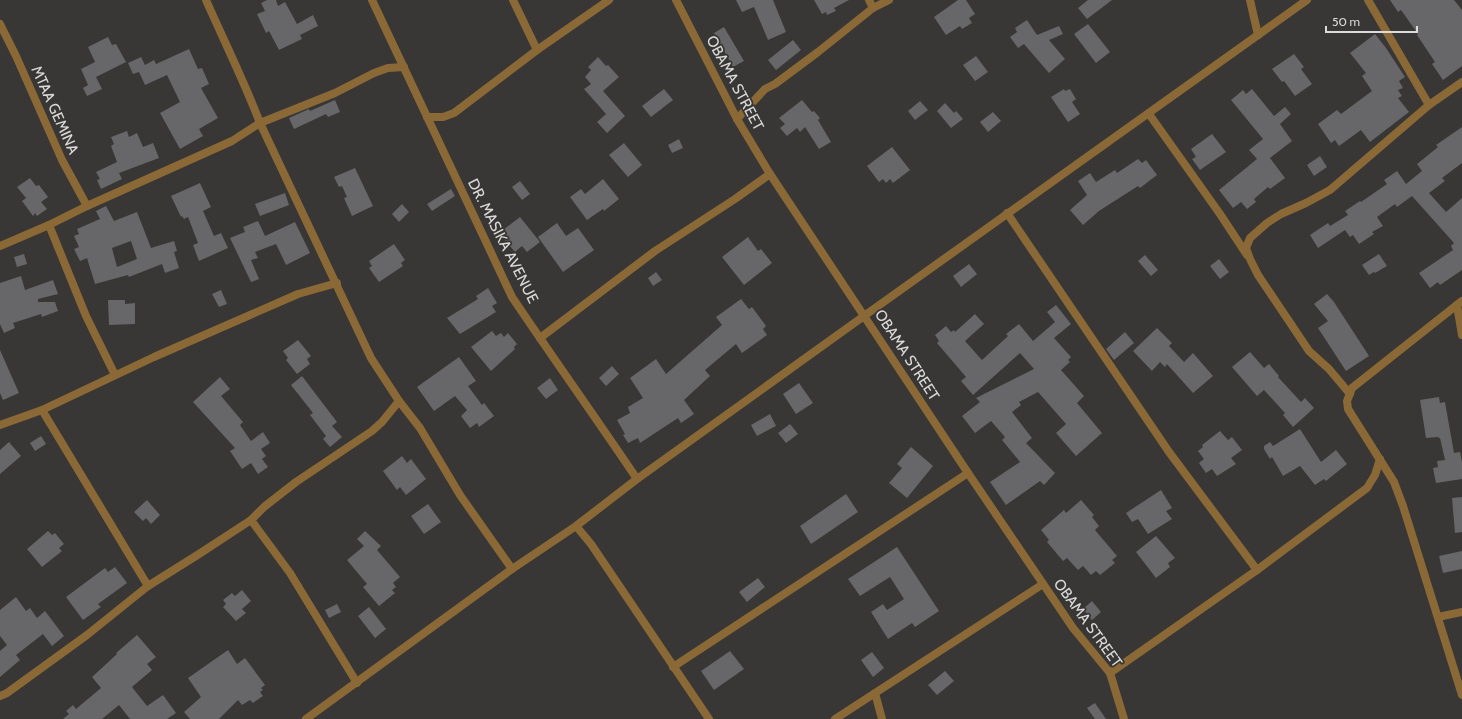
<svg xmlns="http://www.w3.org/2000/svg" width="1462" height="719" viewBox="0 0 1462 719" font-family="Cabin,sans-serif">
  <style>
    .building { fill: #676668; fill-rule: evenodd }
    .lines { fill: none; stroke-linecap: round; stroke-linejoin: round }
    .minor { stroke: #8b6936; stroke-width: 8 }
    .labels { text-anchor: middle; dominant-baseline: central; stroke-width: 3.5; stroke-linejoin: round; paint-order: stroke }
    .street-label { font-size: 15px; fill: #dbdbd9; stroke: #383735 }
  </style>
  <rect width="100%" height="100%" fill="#383735"/>
  <g class="building">
    <polygon points="267,0 276,0 278,6 285,2 297,24 313,15 318,26 300,35 302,39 279,50 269,31 266,33 257,14 265,11 261,3"/>
    <polygon points="736,0 773,0 786,32 768,40 754,7 742,12"/>
    <polygon points="814,0 849,0 834,8 836,11 827,15 826,12 822,14"/>
    <polygon points="958,0 966,0 975,14 969,18 972,23 962,29 960,26 946,35 934,17"/>
    <polygon points="1088,0 1112,0 1087,19 1078,8"/>
    <polygon points="1390,0 1454,0 1462,10 1462,66 1443,80 1432,64 1435,62 1417,35 1418,34 1401,10 1398,12"/>
    <polygon points="1027,20 1037,35 1059,26 1063,34 1049,40 1065,59 1049,73 1024,44 1018,48 1010,37 1017,32 1015,28"/>
    <polygon points="1088,24 1110,52 1096,63 1074,34"/>
    <polygon points="724,27 744,61 733,67 714,33"/>
    <polygon points="1375,34 1386,48 1405,77 1399,81 1403,88 1398,90 1402,96 1398,98 1409,112 1370,142 1361,130 1339,146 1335,140 1331,143 1318,124 1337,110 1341,114 1372,91 1362,76 1366,73 1350,53"/>
    <polygon points="108,37 112,45 116,44 126,62 96,77 102,89 87,96 83,88 88,85 81,69 95,62 88,47"/>
    <polygon points="793,40 801,50 776,70 768,60"/>
    <polygon points="189,49 198,69 202,68 209,84 201,88 218,118 199,129 203,136 180,149 160,113 180,102 167,75 145,85 139,72 133,74 128,63 141,57 145,65 154,60 156,64"/>
    <polygon points="1294,54 1304,67 1301,69 1312,84 1295,96 1284,81 1282,82 1272,69"/>
    <polygon points="976,56 988,72 975,81 963,65"/>
    <polygon points="598,57 606,66 608,65 619,77 603,91 625,116 607,133 597,122 606,114 584,89 591,84 585,77 591,70 588,67"/>
    <polygon points="664,89 673,100 651,117 642,106"/>
    <polygon points="1064,89 1065,91 1070,89 1076,99 1072,102 1080,114 1068,122 1051,97"/>
    <polygon points="1252,89 1274,116 1285,107 1291,114 1280,124 1292,141 1270,158 1285,178 1270,189 1268,187 1254,199 1256,202 1247,209 1241,202 1233,208 1219,190 1257,159 1249,150 1263,139 1231,100 1243,90 1246,94"/>
    <polygon points="335,100 340,112 328,117 326,114 294,129 289,118 309,109 310,111"/>
    <polygon points="802,100 812,112 814,111 820,118 818,120 831,142 819,149 805,127 800,132 797,128 787,136 780,128 785,124 779,118"/>
    <polygon points="920,101 928,110 915,120 908,111"/>
    <polygon points="945,103 954,113 956,111 963,119 951,128 937,111"/>
    <polygon points="993,112 1001,121 988,132 980,122"/>
    <polygon points="1462,127 1462,163 1442,178 1445,181 1429,193 1446,212 1462,198 1462,270 1440,285 1438,282 1430,288 1419,273 1453,250 1451,246 1454,243 1412,196 1397,207 1395,204 1377,217 1383,226 1372,232 1374,234 1359,244 1353,235 1350,237 1345,230 1318,248 1310,235 1328,223 1330,226 1348,215 1345,211 1360,201 1361,202 1387,184 1384,180 1397,171 1406,184 1422,171 1417,164 1438,147 1436,145"/>
    <polygon points="127,131 129,137 137,133 143,147 153,143 159,158 119,173 122,179 101,189 97,180 100,179 96,172 117,162 111,146 114,144 111,137"/>
    <polygon points="1212,134 1226,152 1200,170 1192,159 1196,157 1191,149"/>
    <polygon points="679,139 683,148 672,153 668,145"/>
    <polygon points="624,143 642,165 628,177 609,155"/>
    <polygon points="892,147 910,170 893,183 890,179 886,183 883,179 879,182 867,166"/>
    <polygon points="1320,156 1327,167 1314,176 1307,165"/>
    <polygon points="1138,159 1142,163 1146,160 1157,175 1140,188 1138,186 1099,211 1083,225 1070,210 1087,195 1078,181 1090,173 1096,182 1115,170 1117,173"/>
    <polygon points="355,168 373,206 352,216 344,198 347,197 342,186 339,187 334,177"/>
    <polygon points="30,178 36,186 39,185 48,197 41,202 47,209 37,216 35,213 33,216 22,201 26,198 17,187"/>
    <polygon points="603,179 619,199 604,211 603,209 587,220 570,197 581,189 585,194"/>
    <polygon points="520,181 530,194 522,200 512,187"/>
    <polygon points="200,183 211,207 203,211 214,236 221,233 228,248 199,261 193,245 198,243 188,217 184,219 182,216 181,217 171,196"/>
    <polygon points="451,189 455,196 432,211 427,204"/>
    <polygon points="285,193 289,205 260,216 255,204"/>
    <polygon points="402,204 409,212 399,222 392,214"/>
    <path d="M106 206 114 221 137 212 151 248 174 241 177 251 174 252 179 268 165 273 162 264 129 277 128 275 95 284 87 258 80 261 74 249 79 247 74 236 79 234 77 229 100 219 96 211ZM131 241 137 259 117 267 112 248Z"/>
    <polygon points="520,217 540,242 527,252 522,246 515,252 499,233"/>
    <polygon points="258,221 265,236 295,222 310,253 286,265 276,244 255,252 258,258 251,260 259,279 251,282 230,238 245,232 243,227"/>
    <polygon points="557,223 566,236 578,228 594,250 563,272 538,237"/>
    <polygon points="748,237 758,251 761,249 772,263 744,285 722,257"/>
    <polygon points="394,244 405,260 401,263 403,266 379,282 369,268 372,266 369,261"/>
    <polygon points="24,254 27,264 17,267 14,257"/>
    <polygon points="1379,254 1387,266 1375,273 1374,272 1369,275 1362,265"/>
    <polygon points="1145,255 1158,270 1151,276 1138,261"/>
    <polygon points="1219,259 1229,272 1220,279 1210,266"/>
    <polygon points="969,264 977,274 961,287 953,276"/>
    <polygon points="656,272 662,280 653,286 648,278"/>
    <polygon points="21,276 25,290 53,280 58,294 38,299 38,302 55,302 58,311 42,317 41,314 13,323 15,328 4,333 0,324 0,283"/>
    <polygon points="488,288 497,303 492,306 496,312 460,334 447,318 478,299 476,296"/>
    <polygon points="221,290 227,304 219,307 212,294"/>
    <polygon points="1327,294 1334,302 1369,356 1346,371 1318,328 1328,321 1314,304"/>
    <polygon points="741,299 749,309 752,307 766,326 763,329 767,335 742,353 736,344 705,370 710,376 684,400 694,414 681,423 678,418 640,443 638,438 628,443 623,435 625,434 617,420 630,413 628,407 643,398 630,378 656,359 666,374 722,325 716,317"/>
    <polygon points="108,300 125,300 125,304 135,303 135,324 109,325"/>
    <polygon points="1056,305 1071,324 1054,338 1071,357 1068,360 1070,362 1061,370 1084,396 1077,403 1102,433 1076,456 1056,433 1066,424 1038,392 1019,402 1021,405 1012,412 1032,438 1026,443 1055,473 1044,485 1040,481 1006,505 990,482 1020,462 1002,440 1005,437 991,421 975,433 962,416 980,402 976,398 1034,369 1020,353 973,395 961,381 966,377 937,343 939,341 935,335 946,326 951,332 954,330 955,332 975,314 984,324 965,341 982,360 1008,336 1006,334 1019,324 1033,341 1055,322 1047,312"/>
    <polygon points="1157,328 1172,343 1169,346 1184,362 1193,353 1213,376 1193,393 1167,364 1165,367 1160,362 1152,371 1133,351"/>
    <polygon points="492,331 496,336 501,333 504,337 508,333 517,344 514,347 515,349 491,371 471,347"/>
    <polygon points="1125,332 1134,343 1114,360 1106,349"/>
    <polygon points="298,340 311,356 307,359 310,364 297,374 286,360 288,358 283,351"/>
    <polygon points="0,350 19,393 3,400 0,393"/>
    <polygon points="1250,352 1264,368 1269,364 1279,376 1278,377 1301,402 1305,398 1314,408 1293,427 1283,415 1285,413 1264,390 1257,396 1232,367"/>
    <polygon points="459,357 476,381 468,386 482,405 484,403 494,416 479,427 477,423 470,428 461,416 467,410 455,396 434,411 417,387"/>
    <polygon points="612,366 619,374 606,386 599,378"/>
    <polygon points="302,376 337,422 332,426 342,437 330,447 323,439 326,436 310,415 313,413 291,385"/>
    <polygon points="220,377 230,389 221,396 243,422 240,425 251,441 263,432 270,443 261,449 266,456 262,459 268,467 258,474 251,463 242,469 230,451 235,448 193,402"/>
    <polygon points="550,378 558,390 546,399 537,388"/>
    <polygon points="799,383 813,403 796,414 783,394"/>
    <polygon points="1439,397 1440,403 1445,402 1454,453 1460,452 1462,462 1462,479 1436,483 1433,468 1438,467 1437,461 1445,460 1440,438 1439,438 1438,437 1426,438 1420,400"/>
    <polygon points="770,414 776,426 757,436 751,425"/>
    <polygon points="790,424 798,434 786,443 778,433"/>
    <polygon points="1300,429 1321,462 1336,450 1347,464 1326,481 1324,479 1315,485 1300,466 1283,476 1272,457 1270,459 1264,449 1264,446 1270,442 1273,446"/>
    <polygon points="1220,431 1228,440 1232,437 1242,450 1231,458 1236,464 1217,476 1212,469 1206,473 1199,463 1204,459 1198,451 1203,447 1202,445"/>
    <polygon points="41,436 46,444 35,451 30,443"/>
    <polygon points="9,442 21,456 0,474 0,450"/>
    <polygon points="911,447 933,466 907,498 889,483 902,468 897,464"/>
    <polygon points="402,456 407,463 411,459 426,479 406,495 400,487 397,490 383,471"/>
    <polygon points="1161,490 1172,508 1166,511 1172,519 1148,534 1138,519 1132,522 1126,513"/>
    <polygon points="846,494 858,512 811,544 800,526"/>
    <polygon points="1462,497 1462,532 1455,533 1452,498"/>
    <polygon points="147,500 160,515 151,524 146,518 143,521 134,512"/>
    <polygon points="1081,500 1094,515 1092,517 1099,526 1095,530 1117,556 1112,560 1115,563 1100,575 1096,571 1091,575 1083,566 1078,570 1067,558 1063,561 1047,542 1049,540 1041,530 1064,510 1066,513"/>
    <polygon points="428,504 441,522 424,534 411,516"/>
    <polygon points="48,531 52,535 55,533 64,544 59,548 62,551 42,567 27,549"/>
    <polygon points="365,531 381,546 377,550 400,577 393,583 396,587 392,590 395,593 379,606 363,587 367,584 347,560 364,546 357,539"/>
    <polygon points="1156,536 1175,558 1168,563 1170,567 1156,578 1136,552"/>
    <polygon points="897,547 939,611 915,627 912,623 888,639 871,612 883,604 887,610 904,599 890,577 860,596 848,579"/>
    <polygon points="1462,551 1462,569 1443,573 1439,556"/>
    <polygon points="115,567 127,583 98,604 101,607 83,620 66,597 105,568 108,572"/>
    <polygon points="758,578 765,587 747,602 739,592"/>
    <polygon points="242,590 251,601 242,609 246,613 236,621 223,607 226,604 223,600 232,593 235,596"/>
    <polygon points="16,597 26,611 30,608 37,618 45,611 64,636 52,646 43,634 16,655 20,660 0,677 0,651 7,645 0,636 0,610"/>
    <polygon points="1092,601 1101,612 1092,620 1083,609"/>
    <polygon points="337,604 341,612 329,618 325,610"/>
    <polygon points="369,607 386,629 375,638 358,616"/>
    <polygon points="137,635 156,657 147,664 152,670 132,687 147,706 163,695 176,713 167,719 130,719 119,705 102,719 63,719 69,714 66,711 73,705 76,709 101,688 92,677 117,654 116,653"/>
    <polygon points="228,650 237,664 245,658 265,685 261,688 263,690 260,692 263,696 253,703 250,700 242,705 238,700 219,719 190,719 184,712 201,697 188,678"/>
    <polygon points="730,651 744,669 714,690 701,671"/>
    <polygon points="872,652 884,668 873,677 861,660"/>
    <polygon points="945,671 954,681 937,695 928,685"/>
    <polygon points="1095,703 1106,719 1095,719 1087,708"/>
  </g>
  <g class="lines">
    <g class="minor">
      <path d="M206 0C224 41 244 81 260 123L371 358 399 401 420 428 460 495 512 569"/>
      <path d="M372 0 512 297C553 358 596 418 637 479"/>
      <polyline points="513,0 537,50"/>
      <polyline points="676,0 737,119 770,174 968,473 1073,628 1110,673 1124,719"/>
      <polyline points="869,0 873,8"/>
      <polyline points="1250,0 1258,35"/>
      <polyline points="1368,0 1429,105"/>
      <polyline points="0,24 16,56 62,160 87,206"/>
      <polyline points="1149,114 1220,214 1247,255"/>
      <polyline points="427,117 443,117 454,113 537,50 609,0"/>
      <polyline points="737,119 765,89 775,84 818,52 873,8 889,0"/>
      <polyline points="1007,213 1169,452 1257,570"/>
      <polyline points="49,225 86,316 115,375"/>
      <polyline points="0,246 49,225 87,206 232,141 260,123 335,93 374,73 388,68 404,67"/>
      <polyline points="1462,301 1352,388 1347,401 1348,409 1394,482 1403,506 1462,695"/>
      <polyline points="1457,305 1462,335"/>
      <polyline points="540,338 655,251 735,199 770,174"/>
      <polyline points="1350,394 1329,369 1309,351 1258,275 1250,259 1246,248 1250,238 1267,223 1281,214 1306,203 1330,190 1429,105 1462,82"/>
      <polyline points="42,410 148,586"/>
      <polyline points="0,425 42,410 154,357 298,294 337,283"/>
      <polyline points="251,520 290,573 357,683"/>
      <polyline points="576,526 591,544 709,719"/>
      <polyline points="1438,617 1462,612"/>
      <polyline points="673,667 968,473"/>
      <polyline points="1110,673 1257,570 1367,488 1375,475 1380,459"/>
      <polyline points="875,693 882,719"/>
      <polyline points="0,696 7,693 87,635 148,586 199,554 251,520 264,507 296,482 372,431 382,422 399,401"/>
      <polyline points="306,719 512,569 576,526 637,479 864,316 1307,0"/>
      <polyline points="835,719 1043,584"/>
    </g>
  </g>
  <g class="labels">
    <g class="street-label">
      <text transform="translate(735 83) rotate(62)">OBAMA STREET</text>
      <text transform="translate(55 110) rotate(66)">MTAA GEMINA</text>
      <text transform="translate(503 241) rotate(63)">DR. MASIKA AVENUE</text>
      <text transform="translate(907 355) rotate(57)">OBAMA STREET</text>
      <text transform="translate(1088 623) rotate(54)">OBAMA STREET</text>
    </g>
  </g>
  <path d="M1326 26v6h91v-6" fill="none" stroke="#dbdbd9" stroke-width="2"/>
  <text x="1332" y="26" font-size="12" fill="#dbdbd9" stroke="#383735" stroke-width="3" paint-order="stroke">50 m</text>
</svg>
